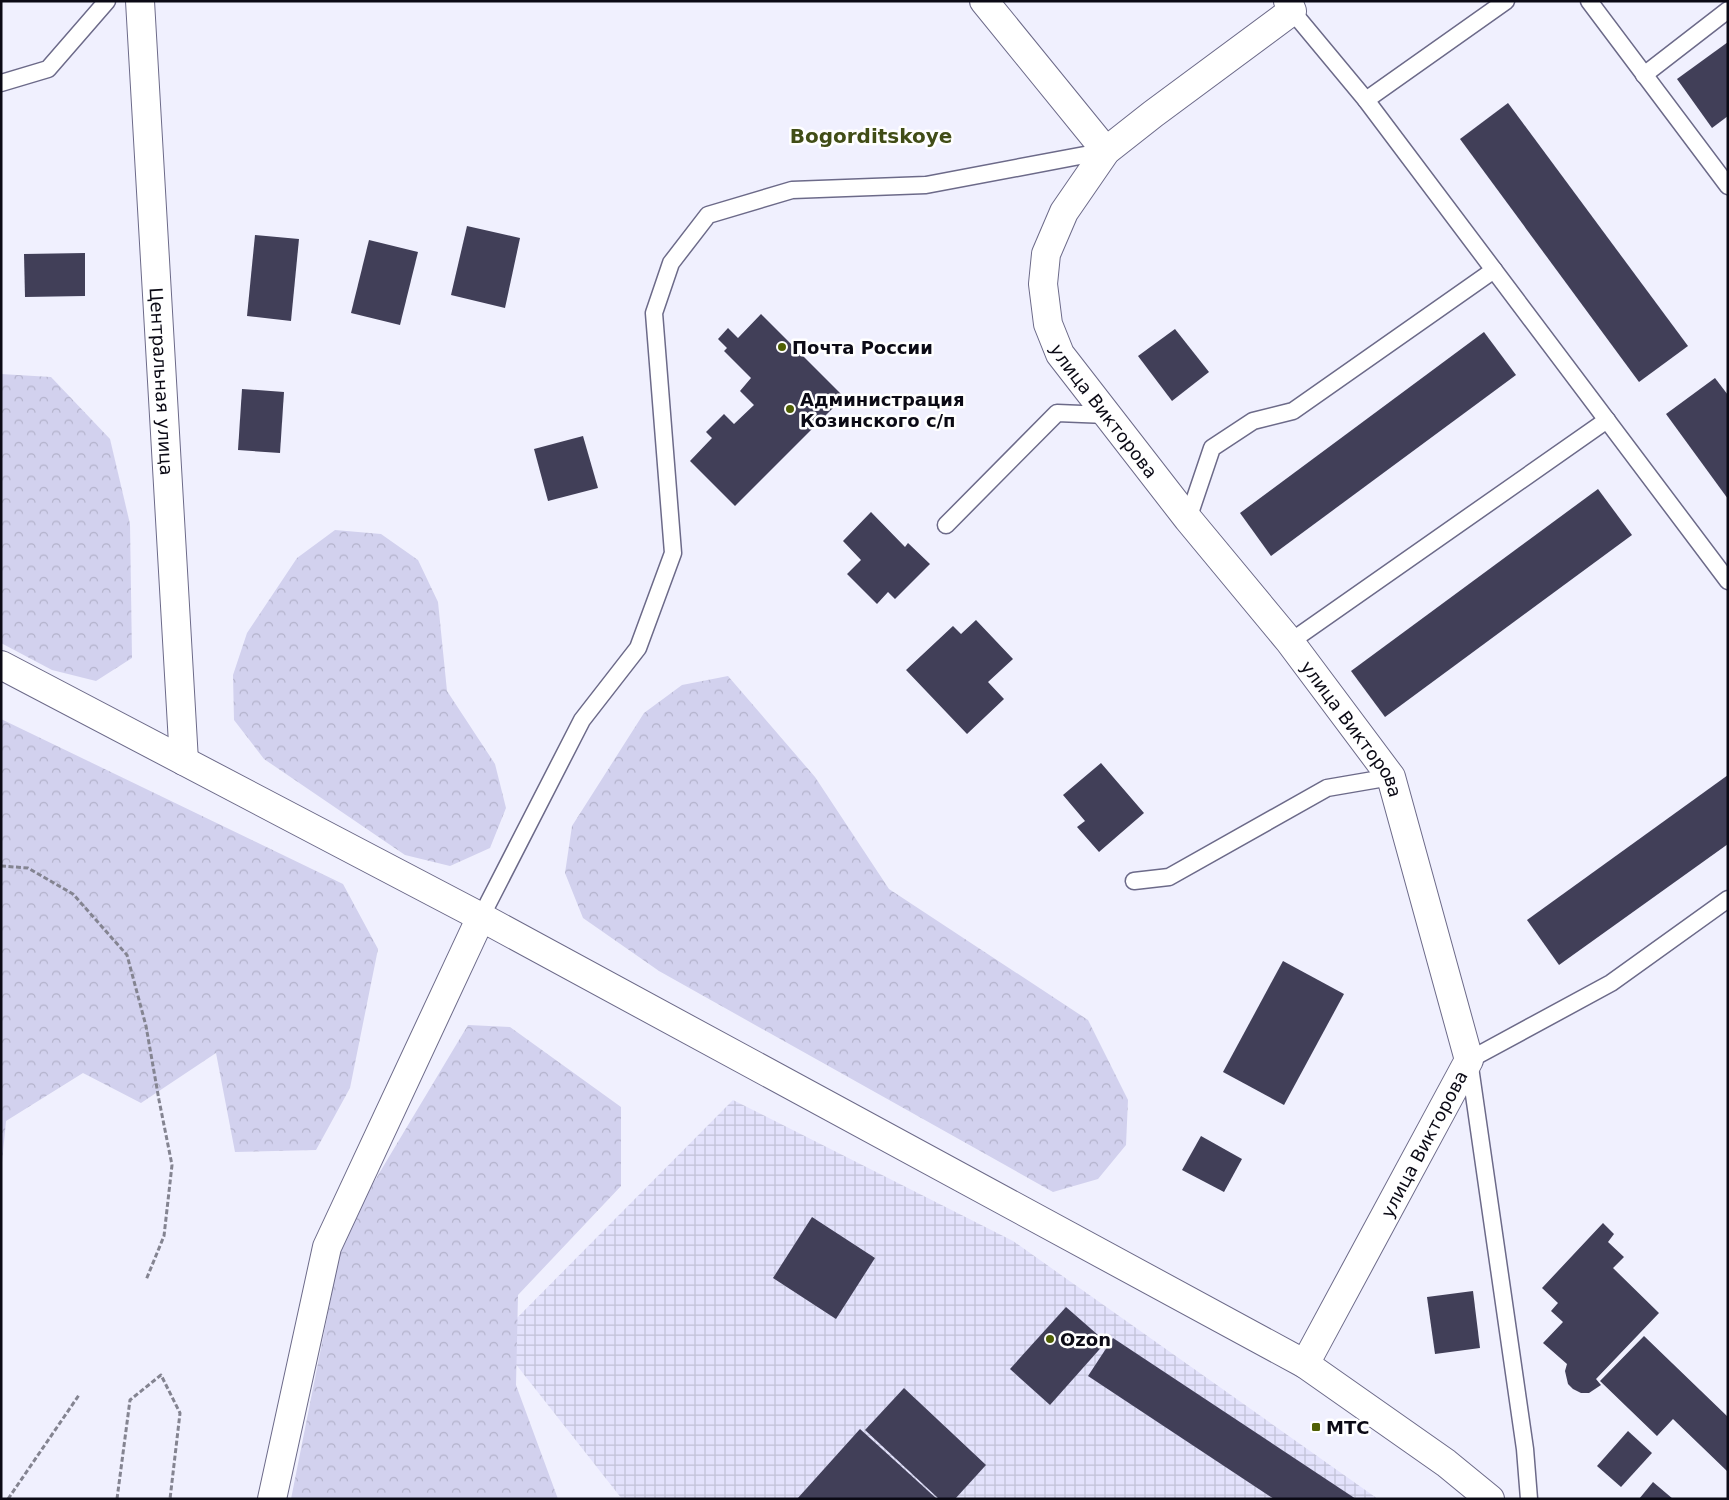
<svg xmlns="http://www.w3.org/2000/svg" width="1729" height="1500" viewBox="0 0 1729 1500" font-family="'DejaVu Sans',sans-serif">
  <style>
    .industrial { fill: url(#industrial-grid) }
    .forest { fill: url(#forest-crowns) }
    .building { fill: #413f58 }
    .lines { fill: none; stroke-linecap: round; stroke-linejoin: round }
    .lane-casing { stroke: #6c6a89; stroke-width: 19 }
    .street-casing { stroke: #6c6a89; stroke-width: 30 }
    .secondary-casing { stroke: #6c6a89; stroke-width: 30 }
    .path { stroke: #848491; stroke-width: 3; stroke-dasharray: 5 2.5; stroke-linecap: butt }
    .lane { stroke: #fff; stroke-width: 16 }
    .street { stroke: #fff; stroke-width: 28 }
    .secondary { stroke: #fff; stroke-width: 28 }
    .poi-dot { fill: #506005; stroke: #fff; stroke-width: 2 }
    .labels { text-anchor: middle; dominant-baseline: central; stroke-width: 5; stroke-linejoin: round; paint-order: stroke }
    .poi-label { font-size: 18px; font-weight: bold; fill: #0b0a15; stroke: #fff; text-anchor: start }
    .street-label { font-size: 18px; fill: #0b0a15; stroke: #fff }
    .quarter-label { font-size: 20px; font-weight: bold; fill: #414d16; stroke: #fff }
  </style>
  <defs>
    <pattern id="industrial-grid" width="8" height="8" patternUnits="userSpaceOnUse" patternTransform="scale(1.25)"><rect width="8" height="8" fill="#e3e2fc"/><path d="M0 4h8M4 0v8" fill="none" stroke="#c1c1d7"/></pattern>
    <pattern id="forest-crowns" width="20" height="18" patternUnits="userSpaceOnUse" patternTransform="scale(1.25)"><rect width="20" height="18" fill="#d2d1ee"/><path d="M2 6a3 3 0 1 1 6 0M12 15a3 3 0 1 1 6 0" fill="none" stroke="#b3b2cb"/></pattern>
  </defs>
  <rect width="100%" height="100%" fill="#f0f0fe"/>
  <polygon class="industrial" points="733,1100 1013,1241 1378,1499 622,1499 496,1339"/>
  <g class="forest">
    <polygon points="1,374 51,377 110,439 130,524 132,658 96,681 52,670 1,643"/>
    <polygon points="335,530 381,534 418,560 438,602 447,691 495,764 506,808 490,848 450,866 405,855 264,759 234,720 233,675 247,633 297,558"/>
    <polygon points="728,676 815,777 889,889 1088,1020 1128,1100 1126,1145 1098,1179 1053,1192 659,971 583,918 565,873 572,826 644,713 682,685"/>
    <polygon points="1,719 343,884 378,949 350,1088 316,1150 235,1152 216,1053 141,1103 83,1073 6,1121 1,1173"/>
    <polygon points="468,1025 510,1027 621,1107 621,1186 518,1295 516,1385 558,1499 291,1499 344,1232"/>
  </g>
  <g class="building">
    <polygon points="1728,42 1728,116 1712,128 1677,79"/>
    <polygon points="1508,103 1688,346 1639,382 1460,139"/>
    <polygon points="467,226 520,238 505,308 451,295"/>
    <polygon points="255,235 299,239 291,321 247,316"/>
    <polygon points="369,240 418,252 400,325 351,313"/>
    <polygon points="85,253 85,296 25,297 24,254"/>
    <polygon points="761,314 844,397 735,506 690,461 712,438 706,432 724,414 734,424 754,405 740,391 751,378 724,351 727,348 718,339 728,328 738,338"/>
    <polygon points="1175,329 1209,372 1172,401 1138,356"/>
    <polygon points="1484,332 1516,375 1271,556 1240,513"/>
    <polygon points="1715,378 1728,395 1728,499 1666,414"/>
    <polygon points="242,389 284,392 280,453 238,450"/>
    <polygon points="583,436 598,488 548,501 534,449"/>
    <polygon points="1598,489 1632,535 1385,717 1351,671"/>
    <polygon points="871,512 905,547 908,543 930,564 895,599 888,592 877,604 847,574 861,560 843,541"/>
    <polygon points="976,620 1013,659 988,682 1004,699 967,734 906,670 953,626 961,634"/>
    <polygon points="1101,763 1144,813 1099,852 1077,827 1085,821 1063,795"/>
    <polygon points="1728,775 1728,844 1559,965 1527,920"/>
    <polygon points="1283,961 1344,994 1284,1105 1223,1072"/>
    <polygon points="1201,1136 1242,1159 1224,1192 1182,1170"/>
    <polygon points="812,1217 875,1258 836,1319 773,1278"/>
    <polygon points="1603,1223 1614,1234 1608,1242 1624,1257 1613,1268 1659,1313 1596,1379 1601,1385 1589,1393 1581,1393 1573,1389 1568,1384 1565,1371 1567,1364 1543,1343 1563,1322 1551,1311 1558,1303 1542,1288"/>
    <polygon points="1473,1291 1480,1348 1435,1354 1427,1297"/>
    <polygon points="1066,1307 1106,1342 1050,1405 1010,1369"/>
    <polygon points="1644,1336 1728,1417 1728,1472 1673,1419 1657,1436 1600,1381"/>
    <polygon points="1113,1338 1356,1499 1274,1499 1088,1376"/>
    <polygon points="904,1388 986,1465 955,1499 939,1499 865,1430"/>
    <polygon points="860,1429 937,1499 797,1499"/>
    <polygon points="1628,1431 1652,1453 1621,1487 1597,1466"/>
    <polygon points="1653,1482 1673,1499 1639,1499"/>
  </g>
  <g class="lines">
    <defs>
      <g id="lane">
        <polyline points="1589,1 1728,186"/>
        <polyline points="1292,11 1366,100 1728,581"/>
        <polyline points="1644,75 1728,10"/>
        <polyline points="1,83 48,69 107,1"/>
        <polyline points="1366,100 1506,1"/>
        <polyline points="1188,519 1212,448 1253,421 1293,411 1494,270"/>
        <polyline points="946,525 1057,413 1107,415"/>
        <polyline points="1290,642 1607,420"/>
        <polyline points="1134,881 1169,877 1327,788 1391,777"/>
        <polyline points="481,917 582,720 638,648 673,553 654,313 671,263 708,215 792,190 926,185 1106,151"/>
        <polyline points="1529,1499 1525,1449 1469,1060 1611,983 1728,899"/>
      </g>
      <g id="street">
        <path id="s1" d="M140 1 184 761"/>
        <polyline points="984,1 1106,151"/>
        <path id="s2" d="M1288 1 1292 11 1153 114 1106 151 1064 212 1046 254 1043 284 1048 324 1060 354 1188 519 1290 642 1391 777 1469 1060 1305 1364"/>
        <polyline points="272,1499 327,1247 481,917"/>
      </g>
      <polyline id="secondary" points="1,665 481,917 1305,1364 1446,1463 1490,1499"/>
    </defs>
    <use href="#lane" class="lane-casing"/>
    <use href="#street" class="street-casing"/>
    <use href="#secondary" class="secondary-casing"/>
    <g class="path">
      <polyline points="1,866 28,868 73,894 127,955 146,1026 159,1100 172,1165 164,1236 146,1280"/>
      <polyline points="8,1499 79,1395"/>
      <polyline points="117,1499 130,1400 161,1375 180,1413 170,1499"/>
    </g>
    <use href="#lane" class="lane"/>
    <use href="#street" class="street"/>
    <use href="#secondary" class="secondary"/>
  </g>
  <g class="poi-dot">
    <circle cx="782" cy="347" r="5"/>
    <circle cx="790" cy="409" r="5"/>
    <circle cx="1050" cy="1339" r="5"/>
    <rect x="1311" y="1422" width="10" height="10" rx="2.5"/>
  </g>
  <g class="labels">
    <g class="poi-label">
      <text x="792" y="347">Почта России</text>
      <text x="800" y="399">Администрация<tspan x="800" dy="21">Козинского с/п</tspan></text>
      <text x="1060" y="1339">Ozon</text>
      <text x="1326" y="1427">МТС</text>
    </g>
    <g class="street-label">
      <text stroke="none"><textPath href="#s1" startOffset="381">Центральная улица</textPath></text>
      <text stroke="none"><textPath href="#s2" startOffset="538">улица Викторова</textPath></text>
      <text stroke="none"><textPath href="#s2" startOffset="942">улица Викторова</textPath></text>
      <text transform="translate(1424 1144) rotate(-62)">улица Викторова</text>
    </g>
    <g class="quarter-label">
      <text x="871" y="136">Bogorditskoye</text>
    </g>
  </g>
  <rect width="1729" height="1500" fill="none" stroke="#0b0a15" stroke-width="5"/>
</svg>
